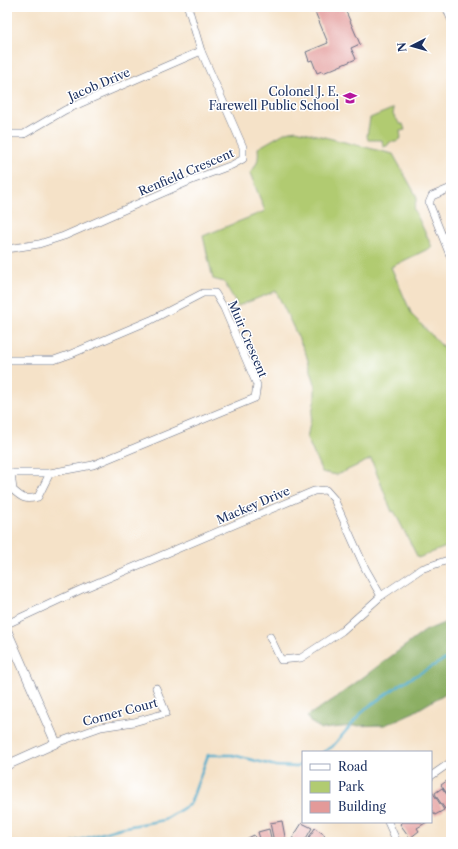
<svg xmlns="http://www.w3.org/2000/svg" width="458" height="849" viewBox="0 0 458 849" font-family="'Libre Caslon Text',serif">
  <style>
    .green { fill: #b1cb71; stroke: #667d68 }
    .forest { fill: #8caf63; stroke: #546f60 }
    .lines { fill: none; stroke-linecap: round; stroke-linejoin: round }
    .stream { stroke: #4cabcb; stroke-width: 2.5 }
    .building { fill: #e39a99 }
    .minor-casing { stroke: #676e83; stroke-width: 8 }
    .tertiary-casing { stroke: #676e83; stroke-width: 10 }
    .minor { stroke: #fff; stroke-width: 7 }
    .tertiary { stroke: #fff; stroke-width: 9 }
    .labels { text-anchor: middle; dominant-baseline: central; stroke-width: 3; stroke-linejoin: round; paint-order: stroke }
    .street-label { font-size: 12px; fill: #1b2f5e; stroke: #fff }
    .poi-label { font-size: 12px; fill: #1b2f5e; stroke: #fff; text-anchor: end }
  </style>
  <rect width="100%" height="100%" fill="#fff"/>
  <filter id="ink" filterUnits="userSpaceOnUse"><feTurbulence type="fractalNoise" baseFrequency=".025" numOctaves="2"/><feDisplacementMap in="SourceGraphic" scale="8" xChannelSelector="R" yChannelSelector="G"/><feConvolveMatrix kernelMatrix="1 2 1 2 8 2 1 2 1" color-interpolation-filters="sRGB"/></filter>
  <filter id="wash" filterUnits="userSpaceOnUse"><feTurbulence type="fractalNoise" baseFrequency=".012" numOctaves="4" result="noise"/><feDisplacementMap in="SourceGraphic" scale="16" xChannelSelector="R" yChannelSelector="G"/><feGaussianBlur stdDeviation="0.9" result="paint"/><feColorMatrix in="noise" values="0 0 0 0 0 0 0 0 0 0 0 0 0 0 0 0 0 1.4 0 .05"/><feComposite in="paint" operator="in"/></filter>
  <g filter="url(#wash)">
    <rect width="100%" height="100%" fill="#f5e2c8"/>
    <g class="green">
      <polygon points="392,109 394,109 393,114 400,124 403,124 405,130 400,131 401,138 396,142 390,142 387,146 383,147 382,140 368,140 367,136 370,118"/>
      <path d="M296 130 393 154 417 197 414 209 432 247 391 267 412 315 442 346 451 348V545L418 558 394 511 392 512 371 459 337 475 322 472 307 438 315 398V384L306 354 276 291 238 306 224 282 213 279 203 236 265 211 250 173C258 164 259 159 258 148L286 132Z"/>
    </g>
    <polygon class="forest" points="451,620 451,690 414,712 385,725 351,726 322,729 310,722 307,716 334,699 425,631"/>
    <g class="lines">
      <g class="stream">
        <polyline points="323,752 332,747 365,709 404,682 451,656"/>
        <polyline points="73,842 120,828 164,820 190,804 208,755 233,755 276,766 297,767 303,763"/>
      </g>
    </g>
    <g id="blocks">
      <g class="building">
        <polygon points="313,7 344,7 360,44 351,48 356,59 323,73 322,71 317,73 312,60 309,61 306,52 328,43"/>
        <polygon points="451,778 451,799 441,785"/>
        <polygon points="442,788 451,800 451,805 445,809 436,796 436,795 435,793"/>
        <polygon points="431,790 444,810 435,815 431,809"/>
        <polygon points="282,821 286,842 274,842 270,823"/>
        <polygon points="402,822 427,822 417,828 419,831 410,838 400,824"/>
        <polygon points="302,823 312,828 304,842 290,842"/>
        <polygon points="315,828 325,835 320,842 306,842"/>
        <polygon points="269,829 272,842 261,842 258,832"/>
        <polygon points="254,835 257,842 245,842 244,840"/>
      </g>
    </g>
  </g>
  <g filter="url(#ink)">
    <use href="#blocks" fill-opacity="0" stroke="#676e83" stroke-width="1"/>
    <g class="lines">
      <defs>
        <g id="minor">
          <polyline points="446,7 451,19"/>
          <polyline points="7,134 24,134 65,110 201,51"/>
          <polyline points="451,188 432,196 429,203 451,258"/>
          <polyline points="7,249 39,244 64,236 192,180 232,165 243,159 243,147 201,51 188,7"/>
          <polyline points="7,360 54,360 71,354 151,320 203,293 215,293 224,308 257,385 255,398 93,465 50,473 7,473"/>
          <path d="M11 473 13 490C23 499 25 500 38 497L50 473"/>
          <polyline points="7,624 80,590 314,491 326,490 334,499 365,568 381,596"/>
          <polyline points="270,637 281,660 301,658 342,631 381,596 421,569 451,559"/>
          <polyline points="56,743 101,727 134,722 166,713 156,688"/>
          <polyline points="431,776 451,762"/>
          <polyline points="388,822 397,842"/>
        </g>
        <polyline id="tertiary" points="7,631 56,743 7,765"/>
      </defs>
      <use href="#minor" class="minor-casing"/>
      <use href="#tertiary" class="tertiary-casing"/>
      <use href="#minor" class="minor"/>
      <use href="#tertiary" class="tertiary"/>
    </g>
  </g>
  <defs>
    <symbol id="school-bare" viewBox="-9 -9 18 18"><path d="M0-5L7-2L0 1L-7-2ZM-4 1L0 2.5L4 1V4Q0 6-4 4Z" fill="#b5179e" stroke="#fff" stroke-width="2.5" paint-order="stroke"/></symbol>
  </defs>
  <g fill-rule="evenodd">
    <use href="#school-bare" x="340" y="88" width="20" height="20"/>
  </g>
  <g class="labels">
    <g class="street-label">
      <text transform="translate(99 84) rotate(-23)">Jacob Drive</text>
      <text transform="translate(186 172) rotate(-23)">Renfield Crescent</text>
      <text transform="translate(248 339) rotate(67)">Muir Crescent</text>
      <text transform="translate(253 505) rotate(-23)">Mackey Drive</text>
      <text transform="translate(120 712) rotate(-15)">Corner Court</text>
    </g>
    <g class="poi-label">
      <text x="339" y="91">Colonel J. E.<tspan x="339" dy="14">Farewell Public School</tspan></text>
    </g>
  </g>
  <rect width="458" height="849" fill="none" stroke="#fff" stroke-width="24"/>
  <rect x="302" y="751" width="130" height="72" fill="#ffffff" stroke="#a4acbf"/>
  <rect x="310" y="764" width="20" height="6" fill="#ffffff" stroke="#a4acbf"/>
  <text x="338" y="771" font-size="12" fill="#1b2f5e">Road</text>
  <rect x="310" y="781" width="20" height="12" fill="#b1cb71" stroke="#a4acbf"/>
  <text x="338" y="791" font-size="12" fill="#1b2f5e">Park</text>
  <rect x="310" y="801" width="20" height="12" fill="#e39a99" stroke="#a4acbf"/>
  <text x="338" y="811" font-size="12" fill="#1b2f5e">Building</text>
  <g transform="translate(412 46) rotate(264)" stroke="#ffffff" stroke-width="3" paint-order="stroke">
  <path d="M0-3L7 15L0 10L-7 15Z" fill="#1b2f5e"/>
  <text y="-6" font-size="11" font-weight="bold" text-anchor="middle" fill="#1b2f5e">N</text>
  </g>
</svg>
